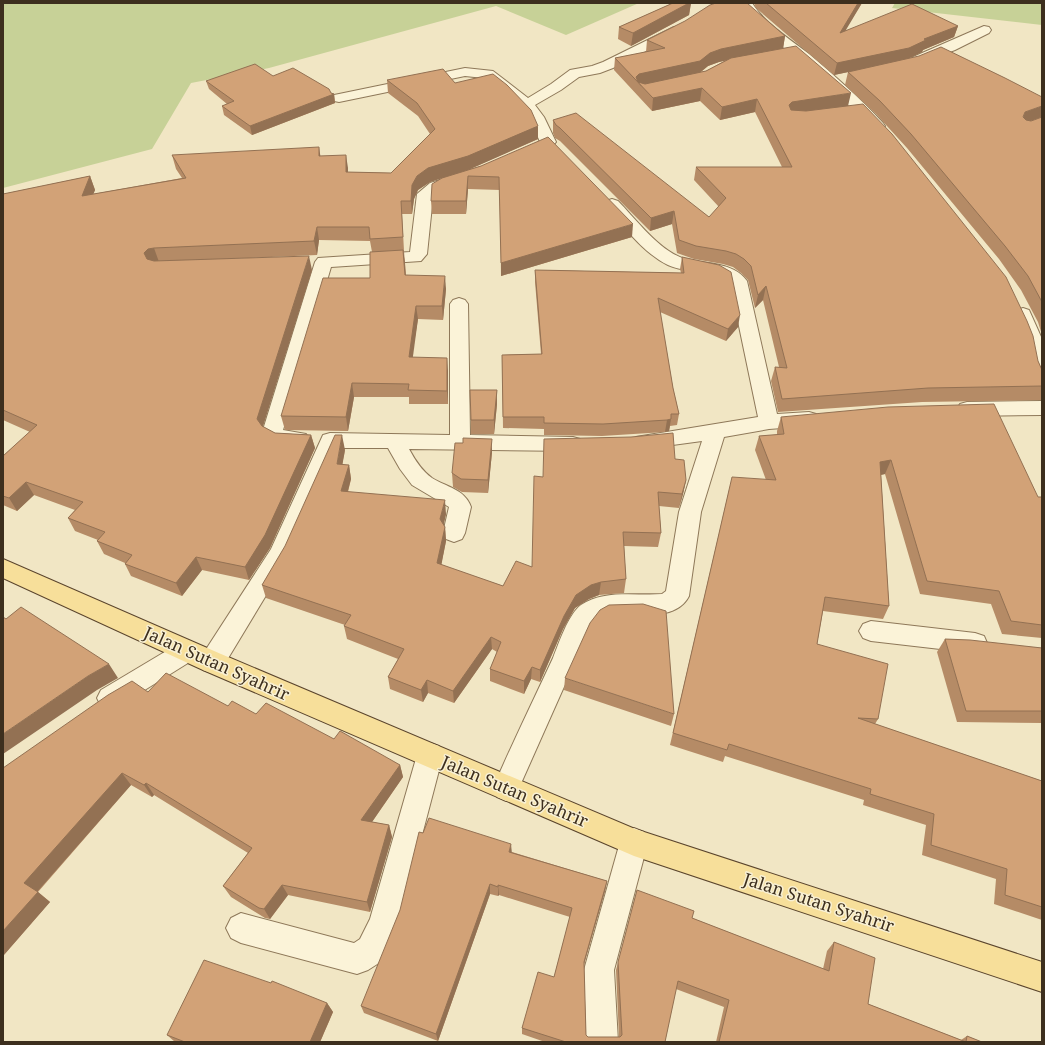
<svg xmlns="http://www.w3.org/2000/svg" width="1045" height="1045" viewBox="0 0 1045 1045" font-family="'Noto Serif',serif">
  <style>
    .green { fill: #c7d197 }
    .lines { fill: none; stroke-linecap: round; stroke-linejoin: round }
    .minor-casing { stroke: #8e7859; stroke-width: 2 }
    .major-casing { stroke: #5b452d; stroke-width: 2 }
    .minor { fill: #fbf3d8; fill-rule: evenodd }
    .major { fill: #f7df9a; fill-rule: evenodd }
    .wall { fill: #b58b66; fill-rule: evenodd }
    .shaded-wall { fill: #937153 }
    .building { fill: #d2a277; stroke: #937153 }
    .labels { text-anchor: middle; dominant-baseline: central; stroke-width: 3; stroke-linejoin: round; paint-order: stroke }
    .near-street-label { font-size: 17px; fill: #3d2f1e; stroke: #f8f0d4 }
  </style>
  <rect width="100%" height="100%" fill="#f1e6c4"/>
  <g class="green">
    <polygon points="3,3 639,3 566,35 496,6 269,68 191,83 152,149 3,188"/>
    <polygon points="895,3 1042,3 1042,25 892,8"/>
  </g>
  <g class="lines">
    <defs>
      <g id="minor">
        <path d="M740 3H752C766 25 789 38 809 54 835 76 860 98 883 123L885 126 883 129 878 130 873 129 823 81 758 26Z"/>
        <polygon points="984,26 989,27 991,30 989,33 955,50 918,64 913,63 911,60 913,57"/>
        <polygon points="674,27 679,28 681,31 679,34 613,68 600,73 579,77 561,90 535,105 544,117 556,142 553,145 548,147 543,145 540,142 530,118 522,107 484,78 465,76 339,102 334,101 332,98 334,95 339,94 465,68 493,71 528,98 551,84 570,70 592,66 603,62"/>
        <path d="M461 174 467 176 469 179 467 182 442 189 433 196 427 254 421 261 331 267 283 430 306 434 309 439 306 444C292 448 270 447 262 433L315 262 318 258 410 252 417 194 430 183Z"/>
        <path d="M612 199 618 201C636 219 659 251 685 259 705 265 733 261 747 281L777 414 809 412 816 414 819 419 816 424 809 426 769 429 724 437 701 512 689 596C676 622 636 613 612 615 599 617 594 623 587 635L515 797 506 801 497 797 493 788C512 744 533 701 553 658 559 643 568 615 581 605 604 589 636 596 662 594L666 591 679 512 702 441 643 449 636 447 633 442 636 437 758 417 730 283C713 268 687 274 668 265 643 253 625 227 606 207L604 204 606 201Z"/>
        <path d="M459 298 465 300 468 304 470 435 573 437 580 439 583 444 580 449 573 451 409 449C415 460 422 471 432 478 446 487 465 489 471 507L465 533 462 539 454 542 446 539 443 533 449 507 412 485 400 469 388 448H337L288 559 221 670 212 673 203 670 200 662 203 654 271 549 323 435 330 433 450 435V304L453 300Z"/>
        <polygon points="1023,308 1029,310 1042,339 1042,384 1035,382 1032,377 1028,350 1014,314 1017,310"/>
        <polygon points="1042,401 1042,415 967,416 960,414 957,409 960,404 967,402"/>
        <polygon points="871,621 975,633 984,636 987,643 984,650 975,653 871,641 863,638 859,631 863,624"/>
        <polygon points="187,641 196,644 199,651 196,658 119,706 110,709 101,706 97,698 101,690 178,644"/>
        <polygon points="430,743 439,746 443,755 399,923 382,961 368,970 357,974 241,943 231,938 226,928 231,918 241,913 354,943 360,939 370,919 417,755 421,746"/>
        <polygon points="634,828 644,832 648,842 614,970 618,1042 586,1042 584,970 620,842 624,832"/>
      </g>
      <polygon id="major" points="3,559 221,654 635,829 1042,962 1042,992 634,856 203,670 3,578"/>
    </defs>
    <use href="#minor" class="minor-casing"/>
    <use href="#major" class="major-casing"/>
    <use href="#minor" class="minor"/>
    <use href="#major" class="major"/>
  </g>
  <g class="wall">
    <polygon points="673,3 691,3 689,15 631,46 618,39 619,27"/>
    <polygon points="754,3 862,3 845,30 958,26 954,37 923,50 922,52 909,58 1031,121 1042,117 1042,335 1038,322 1021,290 999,259 907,148 876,114 845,85 848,72 834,75 756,8"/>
    <path d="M785 36 783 48 848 106 1038 361 1042 370V400L922 402 778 412 771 381 775 367H779L763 300 755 308 748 280 741 273 733 267 723 264 694 259 677 253 672 224 650 231 560 141 555 138 553 133V120L709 217 719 207 694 180 696 167H782L755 112 720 120 700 101 652 111 614 70 615 58 646 52 647 40ZM726 60 706 71 701 72 708 66 719 62Z"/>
    <polygon points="273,76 334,94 335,103 252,135 224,115 222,106 227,104 209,89 206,81"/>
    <polygon points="387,80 455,83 538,139 470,169 481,166 632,237 501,276 500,190 468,189 466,214 432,214 431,201 441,178 430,182 418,190 414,199 412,214 402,214 404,251 406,275 446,289 443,320 418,319 412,357 448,371 448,404 409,404 409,397 354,397 348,431 285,430 281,416 370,278 372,252 370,241 319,240 317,255 226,259 312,270 262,427 275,433 311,435 315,448 270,548 249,580 202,570 182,596 131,576 125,564 125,563 104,554 97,541 98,540 75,531 68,518 75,510 34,495 17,511 3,505 3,456 30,432 3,420 3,194 90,176 95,190 93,194 182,178 176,169 172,155 321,156 348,168 348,172 391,173 430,134 418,116 388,93"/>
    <polygon points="682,257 738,327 726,341 660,312 673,388 679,414 677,425 670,426 669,431 665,432 602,436 544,435 544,429 503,428 502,355 541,354 535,282 535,270 681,273 680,269"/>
    <polygon points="497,390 497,404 494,434 471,434 471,420"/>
    <polygon points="781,417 1038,497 1042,497 1042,638 1002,634 991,604 920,594 885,474 881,475 889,606 883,619 823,611 817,644 878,719 875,724 1042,781 1042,920 994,904 996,879 922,855 926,825 863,805 864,800 725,756 723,762 670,745 729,490 766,480 755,450 759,436 777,435 777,431"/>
    <polygon points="345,450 342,465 349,465 351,479 348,492 446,514 443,525 445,527 446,541 441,565 503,586 532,567 543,477 675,459 686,480 683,494 679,508 659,506 661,533 658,547 624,546 626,579 624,593 599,595 589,599 575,608 563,629 540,682 531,679 524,694 490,681 490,669 497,652 492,649 454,703 428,693 423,702 390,689 388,677 398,659 347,639 344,626 345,625 266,598 262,585"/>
    <polygon points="492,452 488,493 462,492 453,487 452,473"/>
    <polygon points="945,639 1042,648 1042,723 957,722 937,652"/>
    <polygon points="565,678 674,714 671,726 564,690"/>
    <polygon points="148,692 228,706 334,739 400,765 403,777 372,822 389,825 392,837 370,912 288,895 270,919 265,918 231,897 223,886 248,853 154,795 152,797 131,785 38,892 50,902 3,956 3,768"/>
    <polygon points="512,852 607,881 605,891 584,965 586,1035 588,1037 619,1037 616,970 637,890 692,918 823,969 827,951 834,942 868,1004 961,1040 967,1036 982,1042 716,1042 724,1007 676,989 665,1042 545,1042 522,1034 522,1028 554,977 570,917 499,895 498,896 490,894 438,1041 364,1013 361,1006"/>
    <polygon points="327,1003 333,1012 320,1042 175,1042 167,1035"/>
  </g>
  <g class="shaded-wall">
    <polygon points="689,3 691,3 689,15 631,46 633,33"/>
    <polygon points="858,3 862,3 837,45 840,33"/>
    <polygon points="958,26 954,37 923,50 922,52 906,60 834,75 837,63 924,39"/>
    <polygon points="785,36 783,49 719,62 708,66 698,74 641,86 636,80 636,77 639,74 710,53 721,49"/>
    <polygon points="702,88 700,101 652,111 653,98"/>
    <polygon points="851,93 848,106 786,118 789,105 792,102"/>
    <polygon points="334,94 335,103 252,135 250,126"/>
    <polygon points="757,99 755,112 720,120 722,107"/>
    <polygon points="1042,106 1042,117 1020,125 1025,112"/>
    <polygon points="538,126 538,139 468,170 430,182 418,190 414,199 412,214 411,201 412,185 417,176 428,168"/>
    <polygon points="319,147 321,160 319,156"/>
    <polygon points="346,155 348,168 348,186 346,172"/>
    <polygon points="90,176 95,190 87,210 82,196"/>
    <polygon points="468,176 468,189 466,214 466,201"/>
    <polygon points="674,211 672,224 650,231 651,218"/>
    <polygon points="633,224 632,237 501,276 501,263"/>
    <polygon points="317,227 319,240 317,255 314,241"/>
    <polygon points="154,248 159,262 149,267 144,253 148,249"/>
    <polygon points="403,250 405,264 406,288 405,275"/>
    <polygon points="309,256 312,270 261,433 257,419"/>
    <polygon points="445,276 446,289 443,320 442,306"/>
    <polygon points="766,286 763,300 755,308 758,295"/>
    <polygon points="416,306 418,319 411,371 409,357"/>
    <polygon points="740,315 738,327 726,341 728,329"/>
    <polygon points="447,358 448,371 448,404 447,391"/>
    <polygon points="352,383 354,397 348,431 346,417"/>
    <polygon points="497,390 497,404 494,434 494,420"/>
    <polygon points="671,419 669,431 665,432 667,420"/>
    <polygon points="311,435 315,448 270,548 249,580 245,567"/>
    <polygon points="342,435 345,450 340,478 337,464"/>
    <polygon points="492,439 492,452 488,493 488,480"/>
    <polygon points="891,460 885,474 874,476 880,462"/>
    <polygon points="349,465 351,479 344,505 341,491"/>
    <polygon points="686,480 683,494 679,508 682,494"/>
    <polygon points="26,482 34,495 17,511 9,498"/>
    <polygon points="445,500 446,514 442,533 440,519"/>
    <polygon points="445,527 446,541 439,577 437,563"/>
    <polygon points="196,557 202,570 182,596 176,583"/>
    <polygon points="601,582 599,595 589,599 575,608 563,629 540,682 540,670 564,616 576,595 591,585"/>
    <polygon points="491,637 492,649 454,703 453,691"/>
    <polygon points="109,664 118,678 97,690 3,754 3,734 88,676"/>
    <polygon points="532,667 531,679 524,694 524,681"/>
    <polygon points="427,680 428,693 423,702 421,690"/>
    <polygon points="400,765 403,777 365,832 361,820"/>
    <polygon points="122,773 131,785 36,893 24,883"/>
    <polygon points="146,783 154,795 152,797 144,785"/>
    <polygon points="389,825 392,837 370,912 367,902"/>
    <polygon points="511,844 512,854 509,852"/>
    <polygon points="607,881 605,891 582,970 584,962"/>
    <polygon points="490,884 490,894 438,1041 436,1034"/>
    <polygon points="282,885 288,895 270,919 264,909"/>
    <polygon points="498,885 499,895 498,896"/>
    <polygon points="38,892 50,902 3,956 3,931"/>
    <polygon points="327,1003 333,1012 320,1042 310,1042"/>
  </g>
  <g class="building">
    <polygon points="673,3 689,3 633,33 619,27"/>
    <polygon points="716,3 747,3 785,36 721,49 710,53 700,61 639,74 636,77 638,82 645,84 706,71 731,58 796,46 851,93 792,102 789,105 791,110 806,111 863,104 892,134 1006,277 1027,321 1033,336 1038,361 1042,370 1042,386 928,388 782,399 775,367 787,368 766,286 758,295 751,266 744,259 736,254 726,251 696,246 679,240 674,211 651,218 560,128 556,125 553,120 576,113 709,217 726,198 696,167 792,167 757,99 722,107 702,88 653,98 615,58 665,48 647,40 685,21 710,5"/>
    <polygon points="766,3 858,3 840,33 912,4 958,26 924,39 926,40 909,48 837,63"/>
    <polygon points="941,47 1005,78 1042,97 1042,106 1025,112 1023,117 1026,120 1031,121 1042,117 1042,302 1028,276 1005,246 911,134 880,101 848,72 919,56"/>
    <polygon points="255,64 273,76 293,68 329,89 331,93 334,94 250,126 222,106 234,101 206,81"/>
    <polygon points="443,69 455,83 493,74 507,85 531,110 538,126 468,156 428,168 417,176 412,185 411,201 401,201 403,237 370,239 369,227 317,227 314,241 154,248 148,249 144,253 147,259 154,261 309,256 257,419 262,426 275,433 311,435 265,535 245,567 196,557 176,583 125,564 132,555 97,541 105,532 68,518 83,502 26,482 9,498 3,496 3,456 37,425 3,410 3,194 90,176 82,196 186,178 172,155 319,147 319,156 346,155 346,172 391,173 435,129 417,103 387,80"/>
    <polygon points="548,137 633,224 501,263 499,177 468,176 466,201 431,201 432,184 442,178 481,166"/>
    <polygon points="403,250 405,275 445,276 442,306 416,306 409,357 447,358 447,391 408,390 409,384 352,383 346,417 281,416 323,278 370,278 370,252"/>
    <polygon points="682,257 719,265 731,272 740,315 728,329 658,298 673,388 679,414 671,414 671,419 667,420 603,424 544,423 544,417 503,417 502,355 542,354 535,270 684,273"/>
    <polygon points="470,390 497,390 494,420 471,420"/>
    <polygon points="994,404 1038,497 1042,497 1042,625 1011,621 999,591 927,581 891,460 880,462 889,606 825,597 817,644 888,664 878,719 858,718 1042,781 1042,907 1005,895 1007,869 931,845 934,814 870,794 871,789 729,744 727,750 673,733 732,477 776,480 759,436 784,434 781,417 888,407"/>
    <polygon points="673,433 675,459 684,460 686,480 682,494 658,492 661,533 623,532 626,579 601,582 591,585 576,595 564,616 540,670 532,667 524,681 490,669 501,642 491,637 453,691 427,680 421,690 388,677 404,649 344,626 351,615 262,585 285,546 335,435 342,435 337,464 349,465 341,491 445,500 440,519 445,527 437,563 503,586 516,561 532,567 534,476 543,477 544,439 631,437"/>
    <polygon points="463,438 492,439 488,480 461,479 452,473 455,443 463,443"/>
    <polygon points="643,604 666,611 674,714 565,678 590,623 600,610 609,605"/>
    <polygon points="21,607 109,664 88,676 3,734 3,617 6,619"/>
    <polygon points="945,639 970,640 1042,648 1042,711 966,711"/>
    <polygon points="166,673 228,706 232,701 256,714 266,703 334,739 340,731 400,765 361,820 389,825 367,902 282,885 264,909 259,908 223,886 252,848 146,783 144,785 122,773 24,883 38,892 3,931 3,768 108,695 132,681 148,692"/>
    <polygon points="429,818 511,844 509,852 607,881 584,962 586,1035 588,1037 620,1037 622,1035 618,962 637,890 694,911 692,918 829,971 834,942 875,958 868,1004 966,1042 719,1042 729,1000 678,981 665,1042 566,1042 522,1028 538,972 554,977 572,908 498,885 498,887 490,884 436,1034 361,1006 400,910 419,832 423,833"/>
    <polygon points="204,960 271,983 272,981 327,1003 310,1042 185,1042 167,1035"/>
    <polygon points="967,1036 982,1042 966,1042"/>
  </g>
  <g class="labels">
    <g class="near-street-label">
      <text transform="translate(217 663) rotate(24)">Jalan Sutan Syahrir</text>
      <text transform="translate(515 791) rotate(23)">Jalan Sutan Syahrir</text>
      <text transform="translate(819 902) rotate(18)">Jalan Sutan Syahrir</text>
    </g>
  </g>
  <rect width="1045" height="1045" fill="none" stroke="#3d2f1e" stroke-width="8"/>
</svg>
